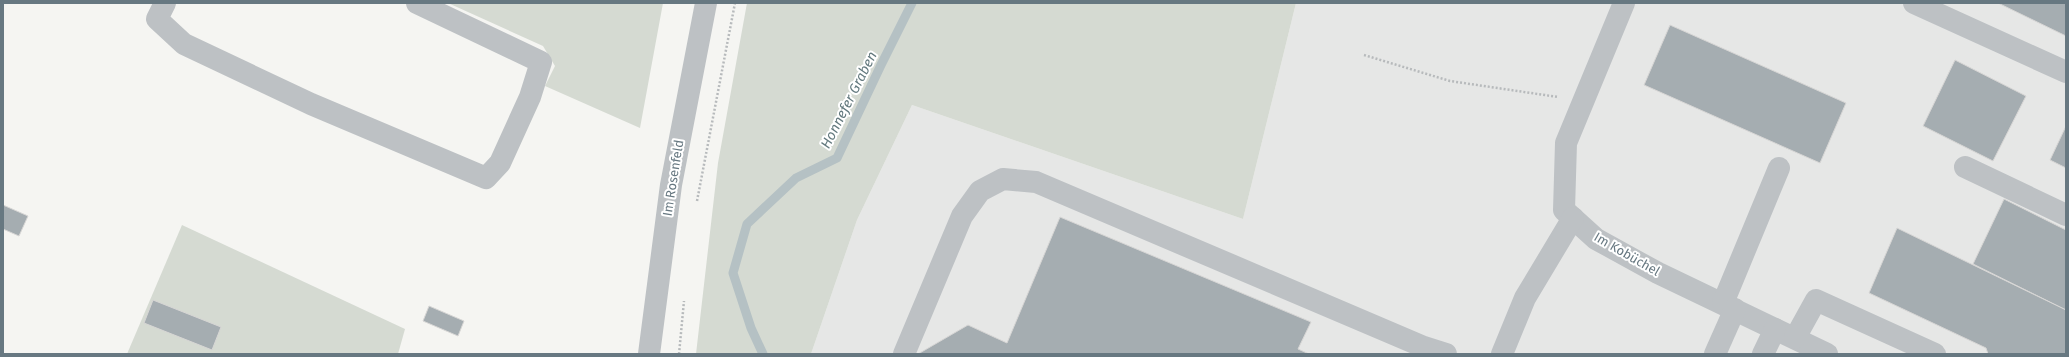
<svg xmlns="http://www.w3.org/2000/svg" width="2069" height="357" viewBox="0 0 2069 357" font-family="'Fira Sans',sans-serif">
  <style>
    .built { fill: #e6e7e6 }
    .green { fill: #d5dad2 }
    .lines { fill: none; stroke-linecap: round; stroke-linejoin: round }
    .stream { stroke: #b5c1c4; stroke-width: 9 }
    .building { fill: #a5adb1; stroke: #d7d6d5 }
    .path { stroke: #b7babc; stroke-width: 2.5; stroke-dasharray: 2 2; stroke-linecap: butt }
    .minor { stroke: #bdc1c4; stroke-width: 22 }
    .labels { text-anchor: middle; dominant-baseline: central; stroke-width: 4; stroke-linejoin: round; paint-order: stroke }
    .street-label { font-size: 13px; fill: #677881; stroke: #fff }
    .water-label { font-size: 14px; font-style: italic; fill: #63797e; stroke: #fff }
  </style>
  <rect width="100%" height="100%" fill="#f5f5f2"/>
  <polygon class="built" points="1296,3 2066,3 2066,354 811,354 857,220 912,105 1243,219"/>
  <g class="green">
    <polygon points="448,3 663,3 640,128 545,86 555,66 543,46"/>
    <polygon points="747,3 1296,3 1243,219 912,105 857,220 811,354 696,354 718,163"/>
    <polygon points="182,225 405,329 398,354 127,354"/>
  </g>
  <g class="lines">
    <polyline class="stream" points="763,354 751,328 733,273 747,224 796,178 837,158 881,65 912,3"/>
  </g>
  <g class="building">
    <polygon points="1998,3 2066,3 2066,36"/>
    <polygon points="1670,25 1846,103 1820,163 1644,85"/>
    <polygon points="1955,60 2026,96 1993,161 1923,126"/>
    <polygon points="2066,126 2066,168 2050,160"/>
    <polygon points="2004,199 2066,230 2066,310 1973,264"/>
    <polygon points="3,205 28,216 19,236 3,229"/>
    <polygon points="1060,217 1311,322 1298,349 1309,354 918,354 968,325 1007,343"/>
    <polygon points="1897,228 2066,310 2066,354 1988,354 1986,348 1869,293"/>
    <polygon points="153,300 221,327 212,350 144,323"/>
    <polygon points="429,306 464,321 458,336 423,321"/>
  </g>
  <g class="lines">
    <g class="path">
      <polyline points="1364,55 1450,81 1558,97"/>
      <polyline points="697,201 735,3"/>
      <polyline points="679,354 684,301"/>
    </g>
    <g class="minor">
      <polyline points="165,3 157,19 184,44 311,104 486,178 500,163 530,97 541,62 417,3"/>
      <polyline points="1624,3 1566,143 1564,210 1596,239 1658,273 1827,354"/>
      <polyline points="1914,3 2066,72"/>
      <polyline points="1965,167 2066,215"/>
      <polyline points="1723,303 1779,168"/>
      <polyline points="1795,338 1816,300 1935,354"/>
      <polyline points="649,354 671,185 706,3"/>
      <polyline points="904,354 962,216 980,191 1003,179 1036,182 1424,347 1446,354"/>
      <polyline points="1502,354 1525,298 1573,218"/>
      <polyline points="1715,354 1735,309"/>
      <polyline points="1763,354 1775,329"/>
    </g>
  </g>
  <g class="labels">
    <g class="street-label">
      <text transform="translate(673 178) rotate(-81)">Im Rosenfeld</text>
      <text transform="translate(1627 254) rotate(30)">Im Kobüchel</text>
    </g>
    <g class="water-label">
      <text transform="translate(849 100) rotate(-63)">Honnefer Graben</text>
    </g>
  </g>
  <rect width="2069" height="357" fill="none" stroke="#677881" stroke-width="8"/>
</svg>
